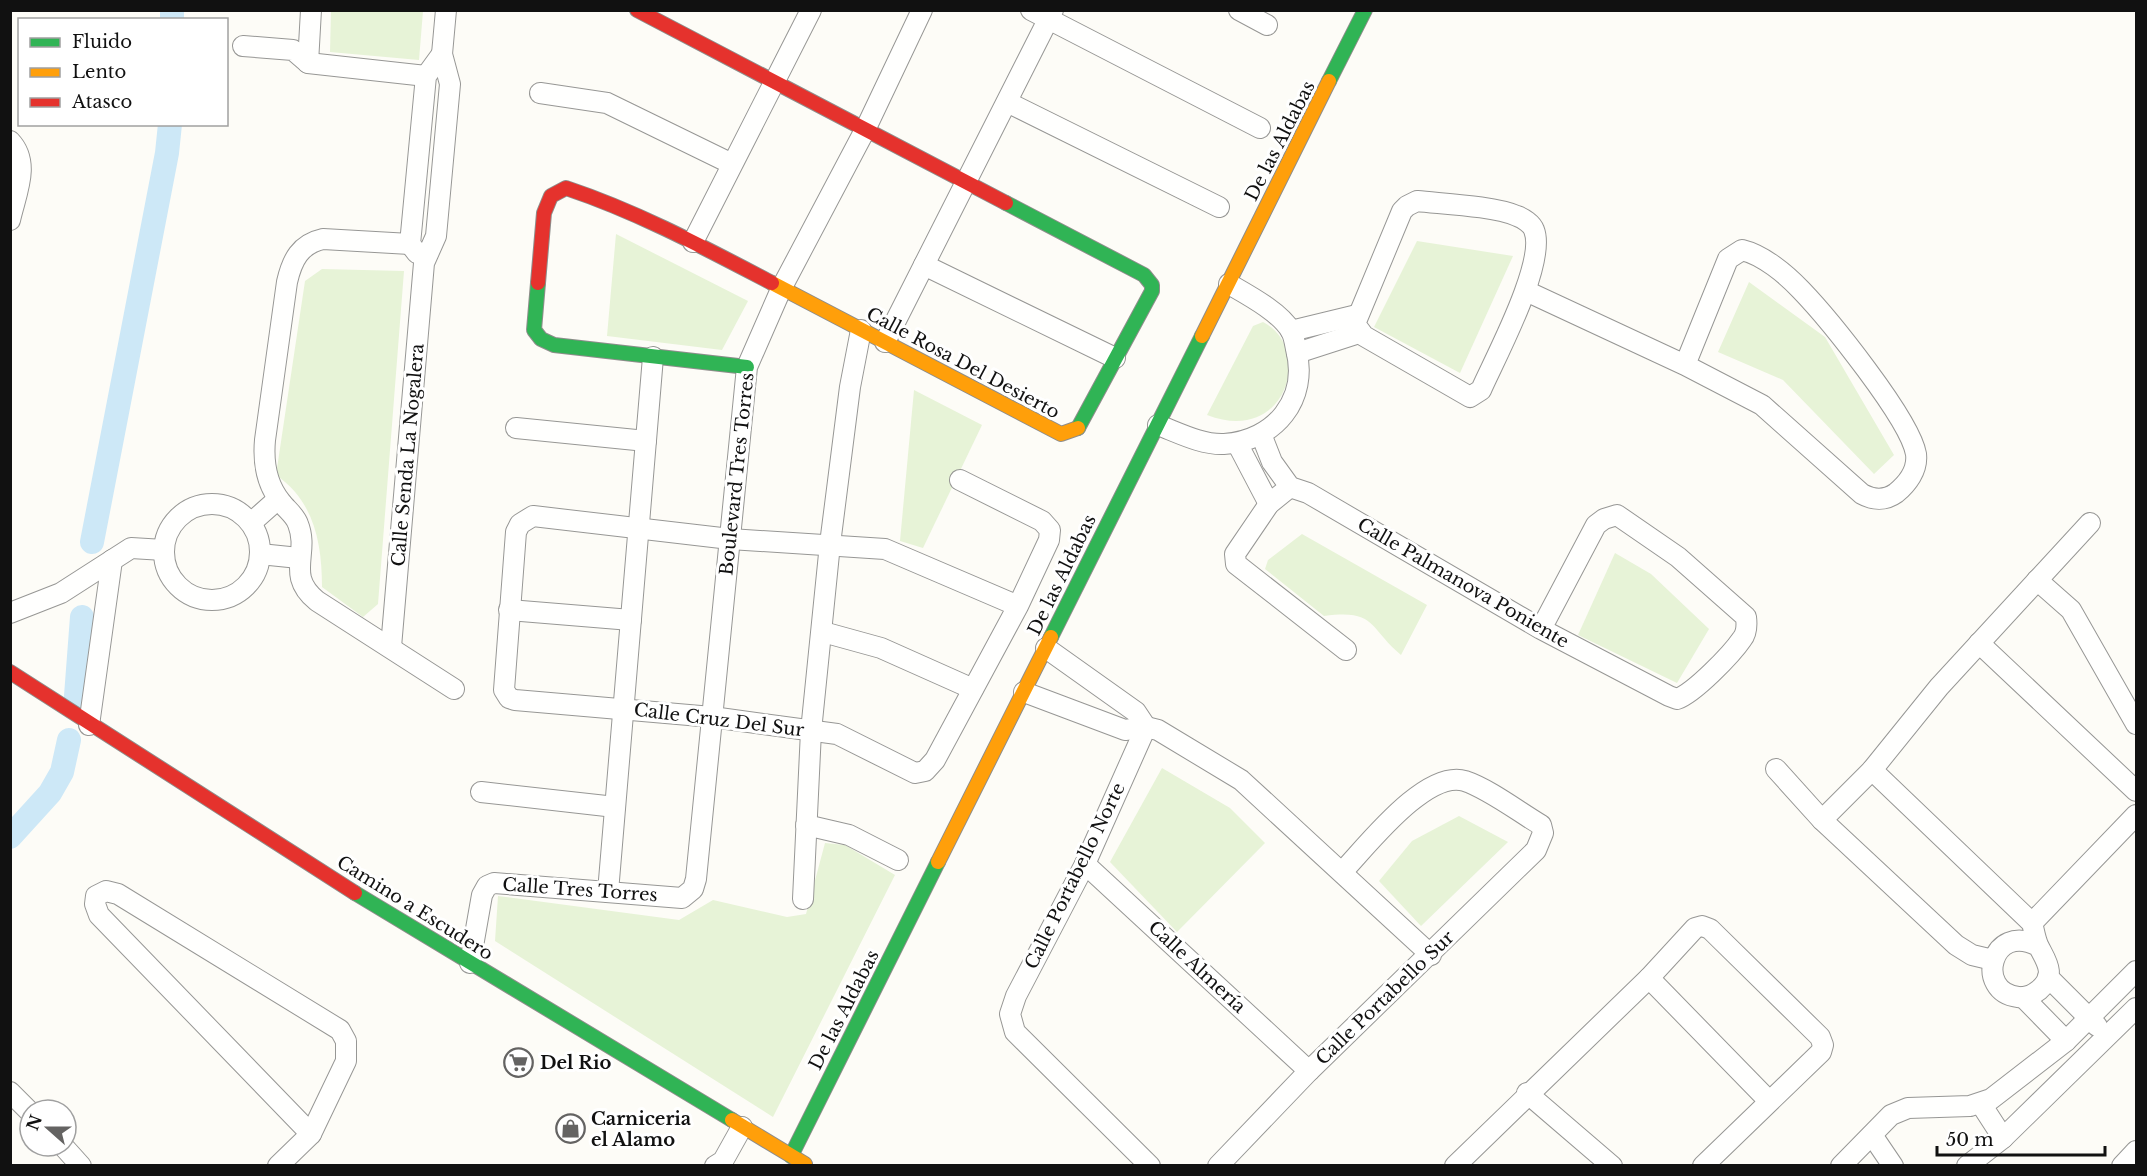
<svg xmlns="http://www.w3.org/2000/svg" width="2147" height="1176" viewBox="0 0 2147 1176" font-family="'Libre Baskerville',serif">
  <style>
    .green { fill: #e7f3d7 }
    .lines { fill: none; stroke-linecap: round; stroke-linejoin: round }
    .canal { stroke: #cde8f7; stroke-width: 24 }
    .street-casing { stroke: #979795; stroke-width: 22 }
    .fast-casing { stroke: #8e8d8b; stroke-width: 16 }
    .slow-casing { stroke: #8e8d8b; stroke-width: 16 }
    .jam-casing { stroke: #8e8d8b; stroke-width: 16 }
    .street { stroke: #fffffe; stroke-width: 20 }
    .fast { stroke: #30b455; stroke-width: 14 }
    .slow { stroke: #ff9f0a; stroke-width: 14 }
    .jam { stroke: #e5322d; stroke-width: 14 }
    .labels { text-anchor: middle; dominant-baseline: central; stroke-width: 6; stroke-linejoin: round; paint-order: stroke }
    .street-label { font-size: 18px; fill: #111; stroke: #fff }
    .poi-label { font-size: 18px; font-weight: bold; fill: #111; stroke: #fff; text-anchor: start }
  </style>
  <rect width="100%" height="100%" fill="#fdfcf7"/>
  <g class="green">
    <polygon points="331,11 423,11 419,60 330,52"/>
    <polygon points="616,234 748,301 722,350 607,336"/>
    <polygon points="1417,241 1513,256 1460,373 1374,327"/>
    <path d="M322 269 404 271 378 604 363 617 322 587C322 543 314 501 276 475L305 281Z"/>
    <polygon points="1749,282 1825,337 1894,455 1874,474 1783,380 1718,352"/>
    <path d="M1263 322C1314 348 1287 446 1207 415L1253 326Z"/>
    <polygon points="914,390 982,425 923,548 900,541"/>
    <path d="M1302 534 1427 605 1401 655C1368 627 1376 609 1324 616L1265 569 1268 560Z"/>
    <polygon points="1615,553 1651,574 1709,629 1677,683 1578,635"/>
    <polygon points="1162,768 1230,808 1265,843 1177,932 1110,862"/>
    <polygon points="1459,816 1508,842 1421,926 1379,881 1412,841"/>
    <polygon points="825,843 845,845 895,875 773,1117 495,941 498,896 679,920 713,900 787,917 806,914"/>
  </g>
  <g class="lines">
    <g class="canal">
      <polyline points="172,10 172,20"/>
      <polyline points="92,542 167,153 170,124"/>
      <polyline points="76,696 82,617"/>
      <polyline points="10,837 50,793 62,772 69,740"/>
    </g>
    <defs>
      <g id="street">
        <polyline points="1031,10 1260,128"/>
        <polyline points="1239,10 1267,25"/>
        <polyline points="243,46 293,50 308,63 426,76"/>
        <polyline points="308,63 311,10"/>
        <polyline points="540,93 607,103 732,164"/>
        <polyline points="1007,102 1219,207"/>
        <path d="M10 141C31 163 16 193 10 220"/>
        <path d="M1417 201C1444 204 1494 206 1517 216 1523 218 1532 224 1534 230 1547 262 1495 358 1481 390L1470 397 1364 336 1355 324 1402 211 1407 206Z"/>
        <polyline points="693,242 811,10"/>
        <path d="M410 244 323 239C300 244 292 260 287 282L265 440C263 462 267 485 281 502 286 509 295 515 298 524 310 554 285 575 317 601L454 689"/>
        <polyline points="417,253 410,244 426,76 442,54"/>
        <polyline points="924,265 1115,358"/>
        <path d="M1526 291 1685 365 1762 405 1862 494C1873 500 1885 501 1896 493 1907 484 1918 470 1916 454 1910 419 1828 318 1801 290 1786 274 1763 255 1742 250L1728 259 1685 365"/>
        <polyline points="1291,331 1357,315"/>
        <polyline points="885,342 1053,10"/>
        <polyline points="1297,353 1359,333"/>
        <path d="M1158 425C1179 433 1202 445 1224 444 1275 441 1309 399 1296 349 1295 344 1294 336 1291 331 1280 312 1248 295 1229 284"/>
        <polyline points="516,428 646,441"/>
        <path d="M1261 434 1272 462 1290 487 1308 493 1541 629 1669 696 1677 699C1694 693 1731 655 1742 639 1747 633 1747 625 1746 617L1678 557 1617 515 1604 519 1596 525 1541 629"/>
        <polyline points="1237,443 1269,504"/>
        <polyline points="960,480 1042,521 1050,530 1049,540 1018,606 935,760 925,771 915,773 837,734 712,717 515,700 509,698 504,690 516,532 520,524 533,516 730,539 885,549 1018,606"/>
        <polyline points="1290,487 1269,504 1235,554 1236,564 1346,650"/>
        <circle cx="212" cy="552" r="48"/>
        <polyline points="251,523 278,499"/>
        <polyline points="260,554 299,558"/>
        <polyline points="2037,580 2071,610 2136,724"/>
        <polyline points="509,610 631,620"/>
        <polyline points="10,613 61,593 131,548 164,550"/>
        <polyline points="823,632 881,648 973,689"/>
        <polyline points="1979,643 2136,791"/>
        <polyline points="391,647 424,263 436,236 450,84 442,54 446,10"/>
        <polyline points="1046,648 1136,712 1146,727"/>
        <polyline points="1024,692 1125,730 1146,727 1158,730 1241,780 1431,955"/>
        <polyline points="89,725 112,560"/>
        <polyline points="1146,727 1085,864 1016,996 1010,1014 1015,1032 1150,1166"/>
        <polyline points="1776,769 1822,820 1956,945 1972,955 1993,960"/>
        <path d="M1872 770 2032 923C2034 930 2035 938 2038 945 2045 960 2058 974 2039 990 2033 995 2026 998 2018 997 1974 992 1991 921 2038 946"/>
        <polyline points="481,792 615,807"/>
        <polyline points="1822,820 1872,770 1939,687 2090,523"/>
        <polyline points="806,825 849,835 898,860"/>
        <polyline points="1085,864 1309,1071"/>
        <polygon points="106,891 118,894 340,1030 346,1041 346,1061 311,1134 99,915 95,904 96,896"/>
        <polyline points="608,892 653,357"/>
        <polyline points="803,899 811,731 830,544 850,387 861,330"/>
        <polyline points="2032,923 2136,815"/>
        <polyline points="470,963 482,895 487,886 494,883 682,898 693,889 696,879 747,367 782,287 865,130 922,10"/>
        <polyline points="2048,977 2097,1026"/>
        <polyline points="1649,978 1769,1101"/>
        <polyline points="2023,997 2066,1041"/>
        <polyline points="10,1092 30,1112"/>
        <polyline points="1527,1093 1612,1166"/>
        <polyline points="1981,1104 2003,1138"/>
        <polyline points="1872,1135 1893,1166"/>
        <polyline points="63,1146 81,1166"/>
        <polyline points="278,1166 311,1134"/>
        <polyline points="715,1166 723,1161 742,1127"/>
        <path d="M1218 1166 1309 1071 1536 850 1543 833 1541 825C1519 812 1489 789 1465 781 1426 769 1367 846 1343 871"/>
        <polyline points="1455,1166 1649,978 1695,928 1702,926 1710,929 1820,1037 1823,1045 1821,1052 1703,1166"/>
        <polyline points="1841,1166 1891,1115 1908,1108 1970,1106 1991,1099 2066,1041 2136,971"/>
        <polyline points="1967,1166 2003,1138 2136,1008"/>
        <polyline points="2122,1166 2136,1151"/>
      </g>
      <g id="fast">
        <polyline points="1329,81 1365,10"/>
        <polyline points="1006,203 1144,275 1152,285 1152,291 1078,428"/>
        <polyline points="538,283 534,330 541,339 554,345 747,367"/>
        <polyline points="1051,637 1202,336"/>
        <polyline points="355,893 732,1120"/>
        <polyline points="791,1156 938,862"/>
      </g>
      <g id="slow">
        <polyline points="772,283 1061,434 1078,428"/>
        <polyline points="1202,336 1329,81"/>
        <polyline points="938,862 1051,637"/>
        <polyline points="732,1120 805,1164"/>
      </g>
      <g id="jam">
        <polyline points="637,10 1006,203"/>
        <path d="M538 283 544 213 551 196 566 188C638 212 705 248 772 283"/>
        <polyline points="10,672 355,893"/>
      </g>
    </defs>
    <use href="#street" class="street-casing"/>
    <use href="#fast" class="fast-casing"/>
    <use href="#slow" class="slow-casing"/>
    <use href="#jam" class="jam-casing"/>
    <use href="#street" class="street"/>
    <use href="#fast" class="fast"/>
    <use href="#slow" class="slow"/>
    <use href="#jam" class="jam"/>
  </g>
  <defs>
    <symbol id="supermarket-ring" viewBox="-11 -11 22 22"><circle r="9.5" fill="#fff" stroke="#646362" stroke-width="1.5"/><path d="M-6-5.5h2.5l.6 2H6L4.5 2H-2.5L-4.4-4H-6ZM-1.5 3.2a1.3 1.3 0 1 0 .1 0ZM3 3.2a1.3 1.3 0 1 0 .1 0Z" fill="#646362"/></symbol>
    <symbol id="shop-ring" viewBox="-11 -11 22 22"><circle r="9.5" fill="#fff" stroke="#646362" stroke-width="1.5"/><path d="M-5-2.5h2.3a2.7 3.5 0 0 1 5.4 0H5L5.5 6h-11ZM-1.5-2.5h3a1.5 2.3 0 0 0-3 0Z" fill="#646362"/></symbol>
  </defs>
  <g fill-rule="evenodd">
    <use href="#supermarket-ring" x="502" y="1046" width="33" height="33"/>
    <use href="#shop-ring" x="554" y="1112" width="33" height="33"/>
  </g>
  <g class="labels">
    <g class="street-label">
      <text transform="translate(1280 141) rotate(-63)">De las Aldabas</text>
      <text transform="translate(963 363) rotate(28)">Calle Rosa Del Desierto</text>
      <text transform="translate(408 455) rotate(-85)">Calle Senda La Nogalera</text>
      <text transform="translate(737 474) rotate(-84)">Boulevard Tres Torres</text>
      <text transform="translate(1062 575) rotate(-64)">De las Aldabas</text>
      <text transform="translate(1463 583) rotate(30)">Calle Palmanova Poniente</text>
      <text transform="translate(719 720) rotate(7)">Calle Cruz Del Sur</text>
      <text transform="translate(1075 876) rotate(-64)">Calle Portabello Norte</text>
      <text transform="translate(580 890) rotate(4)">Calle Tres Torres</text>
      <text transform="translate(415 908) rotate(32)">Camino a Escudero</text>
      <text transform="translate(1197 967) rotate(43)">Calle Almería</text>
      <text transform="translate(1385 998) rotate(-44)">Calle Portabello Sur</text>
      <text transform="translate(844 1010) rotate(-63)">De las Aldabas</text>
    </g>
    <g class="poi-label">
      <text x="540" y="1063">Del Rio</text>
      <text x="591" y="1119">Carniceria<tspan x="591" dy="21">el Alamo</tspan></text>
    </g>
  </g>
  <rect width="2147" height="1176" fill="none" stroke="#111111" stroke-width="24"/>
  <rect x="18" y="18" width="210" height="108" fill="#ffffff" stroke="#a0a0a0" stroke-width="1.5"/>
  <rect x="30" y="38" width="30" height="9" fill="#30b455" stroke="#a0a0a0" stroke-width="1.5"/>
  <text x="72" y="48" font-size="18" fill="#111111">Fluido</text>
  <rect x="30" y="68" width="30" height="9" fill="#ff9f0a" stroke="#a0a0a0" stroke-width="1.5"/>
  <text x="72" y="78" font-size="18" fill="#111111">Lento</text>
  <rect x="30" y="98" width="30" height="9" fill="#e5322d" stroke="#a0a0a0" stroke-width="1.5"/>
  <text x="72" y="108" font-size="18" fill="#111111">Atasco</text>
  <g transform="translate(48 1128) rotate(291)"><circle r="28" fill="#ffffff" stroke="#a0a0a0" stroke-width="1.5"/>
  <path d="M0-4.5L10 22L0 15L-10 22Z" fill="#646362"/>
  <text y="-9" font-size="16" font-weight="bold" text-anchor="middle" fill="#111111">N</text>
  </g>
  <path d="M1937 1146v9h168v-9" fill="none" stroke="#111111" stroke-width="3"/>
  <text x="1946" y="1146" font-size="18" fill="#111111" stroke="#ffffff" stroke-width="4.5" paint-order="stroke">50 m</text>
</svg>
